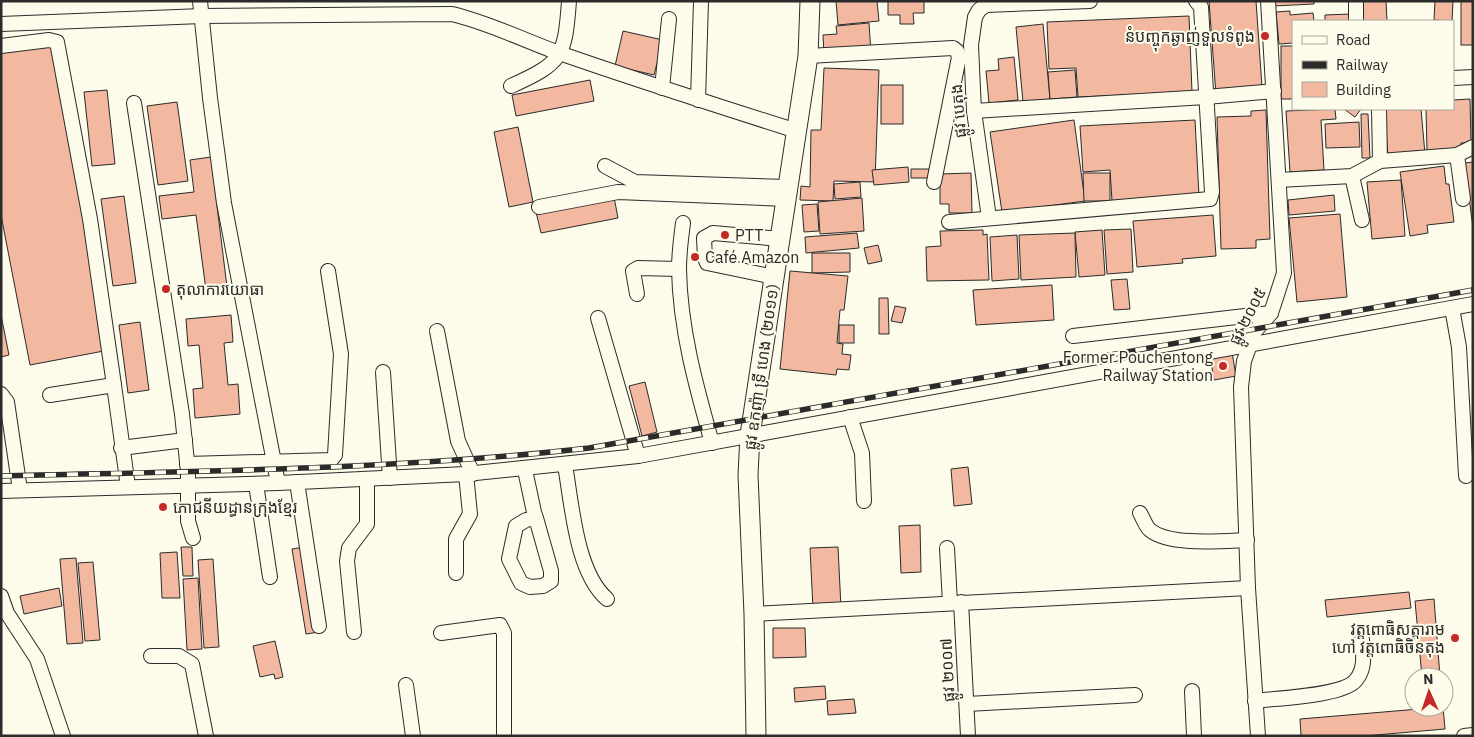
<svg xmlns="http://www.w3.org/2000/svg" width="1474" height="737" viewBox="0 0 1474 737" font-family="'IBM Plex Sans','Noto Sans Khmer',sans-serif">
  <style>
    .building { fill: #f2b8a0; stroke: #2b2b2b }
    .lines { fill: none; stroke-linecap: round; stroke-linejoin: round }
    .minor-casing { stroke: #2b2b2b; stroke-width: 16 }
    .major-casing { stroke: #2b2b2b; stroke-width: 21 }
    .minor { stroke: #fdfbea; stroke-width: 14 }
    .major { stroke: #fdfbea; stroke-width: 19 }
    .rail-casing { stroke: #2b2b2b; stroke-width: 5.5 }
    .rail { stroke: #fdfbea; stroke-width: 4; stroke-dasharray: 11; stroke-linecap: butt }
    .poi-dot { fill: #c62828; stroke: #fdfbea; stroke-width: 2 }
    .labels { text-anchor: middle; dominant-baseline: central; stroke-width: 4; stroke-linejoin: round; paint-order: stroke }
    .poi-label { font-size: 16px; fill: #2b2b2b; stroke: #fdfbea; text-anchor: start }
    .street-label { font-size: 16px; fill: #2b2b2b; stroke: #fdfbea }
  </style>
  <rect width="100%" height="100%" fill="#fdfbea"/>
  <g class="building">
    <polygon points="836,1 877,1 879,21 838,25"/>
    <polygon points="888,1 924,1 924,13 913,13 914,24 900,24 900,15 888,15"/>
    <polygon points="1209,1 1256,1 1262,87 1216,95"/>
    <polygon points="1273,1 1314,1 1314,4 1273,6"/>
    <polygon points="1359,1 1386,1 1387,21 1360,21"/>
    <polygon points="1435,1 1453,1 1452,21 1434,20"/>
    <rect x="1461" y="1" width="12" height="44"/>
    <polygon points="1290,11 1290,15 1313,13 1314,21 1293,21 1293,43 1279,44 1276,12"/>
    <polygon points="1350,14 1351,21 1325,21 1325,15"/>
    <polygon points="1189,16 1192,92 1078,97 1076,68 1049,69 1047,22"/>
    <polygon points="869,23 871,53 824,56 823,35 837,34 836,26"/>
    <polygon points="1043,24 1050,99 1023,102 1016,27"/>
    <polygon points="623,31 663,40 654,75 615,66"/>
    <polygon points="51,43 109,350 30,365 1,215 1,52"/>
    <rect x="1281" y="46" width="12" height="53"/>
    <polygon points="1014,57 1018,100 989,103 986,71 999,70 998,59"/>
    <polygon points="824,68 879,70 875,182 834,181 833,201 800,200 801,186 810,187 811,130 821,130"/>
    <polygon points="1075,70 1077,97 1050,99 1048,72"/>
    <polygon points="590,80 594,101 516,116 512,95"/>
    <rect x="881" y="85" width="22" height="39"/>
    <polygon points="107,90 115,164 92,166 84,92"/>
    <polygon points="1470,99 1471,143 1461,143 1461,149 1427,151 1426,109 1453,109 1453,100"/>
    <polygon points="177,102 188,181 158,185 147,106"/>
    <polygon points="1335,109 1336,119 1321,120 1324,170 1290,172 1286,111"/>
    <polygon points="1344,109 1361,109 1355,117"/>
    <polygon points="1384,109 1421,109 1425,154 1388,157"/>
    <polygon points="1266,110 1270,239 1256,240 1256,248 1221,249 1217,117 1251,116 1251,111"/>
    <polygon points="1361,114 1368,114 1370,158 1362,158"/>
    <polygon points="1074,120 1085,201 1002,212 990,132"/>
    <polygon points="1195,120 1199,196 1112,201 1110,170 1083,172 1080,126"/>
    <polygon points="1359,122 1360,147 1326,148 1325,124"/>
    <polygon points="518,127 533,202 509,207 494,132"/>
    <polygon points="211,157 227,287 206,290 196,215 162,219 159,196 194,192 190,160"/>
    <polygon points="1473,162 1473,221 1472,221 1465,163"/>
    <polygon points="1444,166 1446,184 1449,184 1454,222 1427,225 1428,233 1410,236 1400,172"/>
    <polygon points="908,167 909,182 874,185 872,170"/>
    <polygon points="911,169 931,169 932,178 911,178"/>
    <polygon points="971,173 972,213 949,213 949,204 940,204 940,174"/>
    <polygon points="1083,173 1110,173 1110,201 1084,201"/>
    <polygon points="1401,180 1405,236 1372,239 1367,182"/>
    <polygon points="860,182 861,197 835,199 834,184"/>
    <polygon points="1334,195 1335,211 1289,215 1288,200"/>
    <polygon points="124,196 136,283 113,286 101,199"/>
    <polygon points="614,197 618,218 541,233 536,212"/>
    <polygon points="862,198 864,231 820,234 818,202"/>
    <polygon points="817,204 819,231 804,232 802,205"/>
    <polygon points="1340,214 1347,297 1297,302 1289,218"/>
    <polygon points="1213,215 1216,256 1182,259 1183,263 1137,267 1133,221"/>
    <polygon points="1131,229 1133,272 1107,274 1104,230"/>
    <polygon points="983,230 983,235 987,234 989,280 927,281 926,247 941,246 940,231"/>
    <polygon points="1102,230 1105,275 1079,277 1075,232"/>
    <polygon points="857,233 859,248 806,253 805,237"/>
    <polygon points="1075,233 1076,277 1021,280 1019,235"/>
    <polygon points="1017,235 1019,279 992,281 990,237"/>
    <polygon points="878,245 882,261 868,264 864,248"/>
    <polygon points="812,253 850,253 850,272 812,273"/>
    <polygon points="790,271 848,276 844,310 840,310 837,343 843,344 842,354 851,355 849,370 837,369 836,375 780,369"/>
    <polygon points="1127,279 1130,309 1114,310 1111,280"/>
    <polygon points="1052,285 1054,320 976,325 973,290"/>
    <polygon points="879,298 888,298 889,334 879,334"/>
    <polygon points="895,306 906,308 902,323 891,321"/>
    <polygon points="1,315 9,355 1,357"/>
    <polygon points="231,315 233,342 224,343 228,385 238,384 240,414 195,418 193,389 203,388 199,345 188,346 186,319"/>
    <polygon points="140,322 149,390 128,393 119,325"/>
    <rect x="839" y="325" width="15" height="18"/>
    <polygon points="1232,352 1236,376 1214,380 1210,356"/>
    <polygon points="645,382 657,432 642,436 629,386"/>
    <polygon points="968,467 972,504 954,506 951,469"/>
    <polygon points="920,525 921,572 901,573 899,526"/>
    <polygon points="181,547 192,547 193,576 183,576"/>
    <polygon points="305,547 319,632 306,634 292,549"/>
    <polygon points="838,547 841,608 813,609 810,548"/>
    <polygon points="177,552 180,598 162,598 160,553"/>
    <polygon points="76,558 83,643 67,644 60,559"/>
    <polygon points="213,559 219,647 204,648 198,560"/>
    <polygon points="93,562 100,640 85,641 78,563"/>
    <polygon points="198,578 202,649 187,650 183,579"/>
    <polygon points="59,588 62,606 24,614 20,596"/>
    <polygon points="1409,592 1411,608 1327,617 1325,600"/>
    <polygon points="1434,599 1440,677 1422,677 1415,601"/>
    <polygon points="773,628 805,628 806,657 773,658"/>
    <polygon points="275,641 283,677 275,679 274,674 260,677 253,646"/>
    <polygon points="825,686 826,699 795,702 794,688"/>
    <polygon points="854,699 856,713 828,715 827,701"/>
    <polygon points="1443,707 1445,729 1364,736 1301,736 1300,719"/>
  </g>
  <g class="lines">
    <defs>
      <g id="minor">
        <polyline points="200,1 210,98 224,203 278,483"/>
        <polyline points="1356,1 1356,21"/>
        <path d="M1 24 202 16 452 14C490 23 525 41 562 54 640 81 718 106 797 131"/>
        <polyline points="1,46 49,40 57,42 90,219 114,385"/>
        <polyline points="808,56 953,48 957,51 959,57 934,182"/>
        <polyline points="1453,78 1473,77"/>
        <path d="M511 86C562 63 565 57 569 1"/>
        <polyline points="662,88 669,19"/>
        <polyline points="698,100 701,1"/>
        <polyline points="134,103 182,414 188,471 188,521 193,538"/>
        <polyline points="1379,109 1380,161"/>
        <polyline points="974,111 1206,97 1274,91"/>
        <polyline points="1457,155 1463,199"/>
        <polyline points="605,166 635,182 788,187"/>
        <polyline points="1352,176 1362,220"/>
        <polyline points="1279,180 1352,176 1380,161 1457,155 1473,147"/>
        <polyline points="539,207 618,192 786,199"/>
        <polyline points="989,218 974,111 971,45 975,17 979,10 986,5 1090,1"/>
        <polyline points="949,222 1210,199 1212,192 1201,7 1196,1"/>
        <path d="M683 223C681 238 679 254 679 269 680 329 696 386 712 443"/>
        <polyline points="774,277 707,263 705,258 704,238 713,233 780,239"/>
        <polyline points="637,294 633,271 638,268 679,269"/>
        <polyline points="1452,308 1459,347 1466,476"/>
        <polyline points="598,318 638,456"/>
        <polyline points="437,331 458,441 473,474"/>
        <polyline points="1073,336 1271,313"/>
        <polyline points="383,372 390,478"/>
        <polyline points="1,394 7,402 20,490"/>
        <polyline points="50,395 114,385 128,487"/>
        <polyline points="850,417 862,453 864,501"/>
        <polyline points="121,448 185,440"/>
        <polyline points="187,464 331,460 335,455 341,354 328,271"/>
        <path d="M565 465C572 505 576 572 607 599"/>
        <polyline points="525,470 534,512 536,518 551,571 551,581 543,586 530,587 521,583 509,559 516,526 526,520 536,518"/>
        <polyline points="297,482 319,626"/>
        <polyline points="256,484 270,577"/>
        <polyline points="1,491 278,483 466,474 638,456 1473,304"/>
        <path d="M1140 513C1143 518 1146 527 1150 530 1169 546 1222 541 1247 540"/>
        <polyline points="947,548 950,603"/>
        <polyline points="456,573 456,539 470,514 466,474"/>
        <polyline points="1,596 7,613 37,659 63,736"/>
        <polyline points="961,602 968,736"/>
        <polyline points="754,614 1248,588"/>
        <polyline points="354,632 347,561 349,548 367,524 367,479"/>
        <polyline points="441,633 500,625 504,633 504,736"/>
        <polyline points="151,656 179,656 192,664 206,736"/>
        <polyline points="406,685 413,736"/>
        <polyline points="1192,691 1194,736"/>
        <path d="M1255 701C1276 698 1344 696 1356 680 1366 668 1363 653 1362 639"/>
        <polyline points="967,704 1135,695"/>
        <polyline points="1258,736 1248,588 1241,387 1244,361 1255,331 1271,313 1284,273 1268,1"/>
        <polyline points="1464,736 1473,735"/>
      </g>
      <polyline id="major" points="756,736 754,614 748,475 750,435 808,56 810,1"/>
    </defs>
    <use href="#minor" class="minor-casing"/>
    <use href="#major" class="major-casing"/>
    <use href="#minor" class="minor"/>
    <use href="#major" class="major"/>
    <defs>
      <path id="rail" d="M1 476C197 471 394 470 589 448L1473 290"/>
    </defs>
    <use href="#rail" class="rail-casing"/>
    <use href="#rail" class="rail"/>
  </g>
  <g class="poi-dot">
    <circle cx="1265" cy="36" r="5"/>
    <circle cx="725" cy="235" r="5"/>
    <circle cx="695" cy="257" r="5"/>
    <circle cx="166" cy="289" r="5"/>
    <circle cx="1223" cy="366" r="5"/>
    <circle cx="163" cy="507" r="5"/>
    <circle cx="1455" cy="638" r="5"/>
  </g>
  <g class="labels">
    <g class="poi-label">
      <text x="1255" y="36" text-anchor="end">នំបញ្ចុកឆ្ងាញ់ទួលទំពូង</text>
      <text x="735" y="235">PTT</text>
      <text x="705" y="257">Café Amazon</text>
      <text x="176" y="289">តុលាការយោធា</text>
      <text x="1213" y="357" text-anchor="end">Former Pouchentong<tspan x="1213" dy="18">Railway Station</tspan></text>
      <text x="173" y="507">ភោជនីយដ្ធានក្រុងខ្មែរ</text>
      <text x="1445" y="629" text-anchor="end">វត្តពោធិសត្តារាម<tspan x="1445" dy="18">ហៅ វត្តពោធិចិនតុង</tspan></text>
    </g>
    <g class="street-label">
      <text transform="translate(958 111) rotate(-95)">ផ្លូវ បេតុង</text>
      <text transform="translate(1247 316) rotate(-63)">ផ្លូវ ២០០៥</text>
      <text transform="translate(761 367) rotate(-82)">ផ្លូវ ឧកញ៉ា ទ្រី ហេង (២០១១)</text>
      <text transform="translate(947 670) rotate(-93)">ផ្លូវ ២០០៧</text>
    </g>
  </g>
  <rect width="1474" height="737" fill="none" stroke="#2b2b2b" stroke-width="5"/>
  <rect x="1292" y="20" width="162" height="90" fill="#fdfbea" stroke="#a9a89e"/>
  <rect x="1302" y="36" width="25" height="8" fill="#fdfbea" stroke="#a9a89e"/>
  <text x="1336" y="45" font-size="15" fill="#2b2b2b">Road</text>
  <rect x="1302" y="61" width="25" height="8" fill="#2b2b2b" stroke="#a9a89e"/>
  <text x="1336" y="70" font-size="15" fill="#2b2b2b">Railway</text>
  <rect x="1302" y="82" width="25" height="15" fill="#f2b8a0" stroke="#a9a89e"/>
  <text x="1336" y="95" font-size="15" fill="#2b2b2b">Building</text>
  <g transform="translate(1429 692) rotate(357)"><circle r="24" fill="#fdfbea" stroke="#a9a89e"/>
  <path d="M0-4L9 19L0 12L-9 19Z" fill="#c62828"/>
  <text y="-8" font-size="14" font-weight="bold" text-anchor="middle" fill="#2b2b2b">N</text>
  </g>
</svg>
